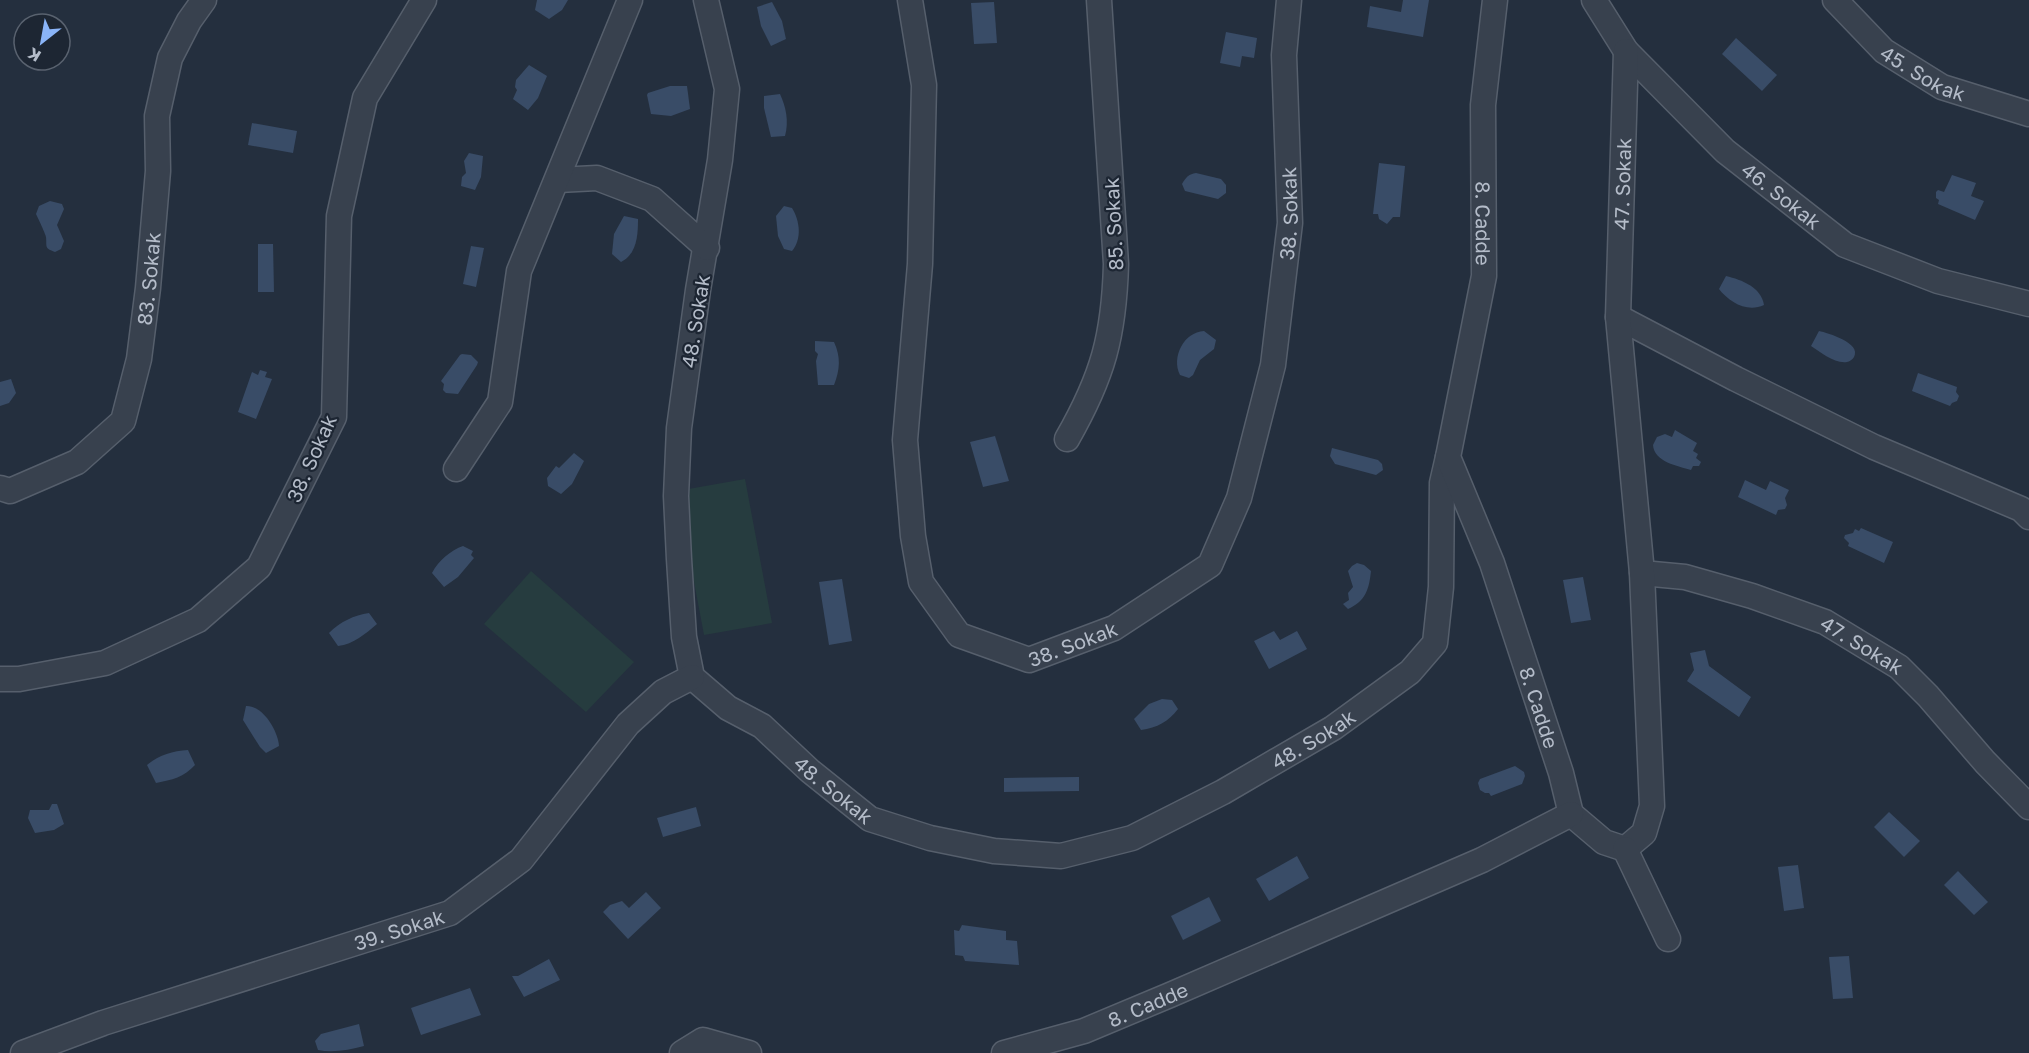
<svg xmlns="http://www.w3.org/2000/svg" width="2029" height="1053" viewBox="0 0 2029 1053" font-family="'Golos Text',sans-serif">
  <style>
    .green { fill: #263c3f }
    .water { fill: #394c67 }
    .lines { fill: none; stroke-linecap: round; stroke-linejoin: round }
    .minor-casing { stroke: #565f6c; stroke-width: 27 }
    .minor { stroke: #38414e; stroke-width: 24 }
    .labels { text-anchor: middle; dominant-baseline: central; stroke-width: 4.5; stroke-linejoin: round; paint-order: stroke }
    .street-label { font-size: 20px; fill: #b4bcc9; stroke: #1d2633 }
  </style>
  <rect width="100%" height="100%" fill="#242f3e"/>
  <g class="green">
    <polygon points="745,479 772,623 704,635 677,491"/>
    <polygon points="531,571 634,662 586,712 484,624"/>
  </g>
  <g class="water">
    <polygon points="537,0 568,0 562,10 549,19 535,10"/>
    <polygon points="1403,0 1429,0 1423,37 1367,27 1370,6 1401,12"/>
    <polygon points="772,2 782,21 786,39 771,46 761,26 757,7"/>
    <polygon points="994,2 997,43 974,44 971,3"/>
    <polygon points="1226,32 1257,38 1254,58 1242,56 1240,67 1220,63"/>
    <polygon points="1736,38 1777,75 1762,91 1722,54"/>
    <polygon points="529,65 547,76 538,98 528,110 513,99 517,90 515,87 516,80"/>
    <polygon points="670,86 687,86 690,109 671,116 651,114 647,95 648,93"/>
    <path d="M780 94C786 107 789 121 785 136L771 137 764 108V96Z"/>
    <polygon points="252,123 297,131 293,153 248,145"/>
    <polygon points="469,153 483,156 481,177 475,190 461,186 462,177 466,173 464,161"/>
    <polygon points="1379,163 1405,166 1400,217 1393,217 1387,224 1379,219 1378,214 1373,214"/>
    <path d="M1196 173 1221 179 1226 185V193L1218 199 1185 191 1182 184C1186 177 1189 174 1196 173Z"/>
    <polygon points="1952,175 1976,183 1971,196 1984,201 1975,220 1938,204 1939,200 1936,198 1936,192 1938,190 1944,192"/>
    <path d="M50 201 62 204 64 209 57 225 64 241 61 249 55 252C44 248 47 247 46 237 46 235 38 218 36 214L39 206Z"/>
    <path d="M784 206 792 208C800 221 802 239 792 251L784 249 778 236 776 216Z"/>
    <path d="M624 216 638 219C638 235 637 254 621 262L612 254 614 234Z"/>
    <polygon points="258,244 273,244 274,292 258,292"/>
    <polygon points="471,246 484,248 476,287 463,284"/>
    <path d="M1726 276C1742 280 1761 287 1764 305 1747 313 1729 302 1719 289Z"/>
    <path d="M1204 331 1216 340 1214 349 1200 360 1193 375 1189 378 1180 375C1171 357 1184 332 1204 331Z"/>
    <path d="M1819 331C1828 333 1862 343 1854 357 1853 359 1849 362 1847 362 1835 364 1820 352 1811 346Z"/>
    <path d="M815 341 834 342C841 357 840 370 834 385H818L816 361 818 354 815 351Z"/>
    <polygon points="462,354 471,355 478,362 477,365 458,394 446,393 443,390 444,384 441,381 460,355"/>
    <polygon points="260,370 267,372 265,377 272,379 256,419 238,412 252,372 258,375"/>
    <polygon points="1918,373 1957,387 1956,392 1959,396 1957,401 1952,403 1950,406 1912,391"/>
    <polygon points="11,379 16,393 9,403 0,406 0,382"/>
    <path d="M1675 430 1697 443 1693 451 1698 454 1696 458 1701 462 1699 466H1693L1691 470C1678 466 1654 462 1653 445L1657 437 1665 434 1672 437Z"/>
    <polygon points="995,436 1009,481 983,487 970,442"/>
    <polygon points="1332,448 1378,460 1382,464 1383,470 1376,475 1335,464 1330,456"/>
    <polygon points="574,453 584,461 572,484 561,494 548,486 547,478 556,466 559,468"/>
    <polygon points="1745,480 1766,490 1770,481 1789,490 1785,498 1787,505 1785,509 1778,510 1776,515 1738,497"/>
    <polygon points="1861,528 1893,542 1884,563 1848,546 1849,543 1844,538 1845,535 1853,533 1855,529 1859,531"/>
    <path d="M463 546 473 551 471 555 474 558 458 577 444 587 432 573C438 561 451 550 463 546Z"/>
    <path d="M1357 563 1364 565 1371 571C1369 589 1366 601 1348 609L1343 604 1349 600 1348 593 1353 587 1348 571 1352 566Z"/>
    <polygon points="1583,577 1591,620 1571,623 1563,580"/>
    <polygon points="842,579 852,641 829,645 819,582"/>
    <path d="M369 613 377 624C365 634 354 644 338 646L329 633C340 622 354 615 369 613Z"/>
    <polygon points="1274,631 1280,640 1297,631 1307,649 1269,669 1254,641"/>
    <polygon points="1705,650 1709,666 1751,697 1739,717 1687,681 1694,670 1690,653"/>
    <path d="M1162 699 1172 700 1178 709C1169 721 1157 728 1141 730L1134 719 1149 704Z"/>
    <path d="M246 706C263 705 278 731 279 746L266 753 260 747 243 720Z"/>
    <path d="M188 750 195 765C184 777 172 780 156 783L147 765C159 755 172 751 188 750Z"/>
    <polygon points="1515,766 1524,772 1525,776 1522,784 1491,796 1489,793 1485,793 1480,790 1478,783 1480,779"/>
    <polygon points="1079,777 1079,791 1004,792 1004,778"/>
    <polygon points="52,804 57,804 64,824 54,830 35,833 28,818 30,810 49,810"/>
    <polygon points="696,807 701,826 663,837 657,818"/>
    <polygon points="1889,812 1920,841 1904,857 1874,827"/>
    <polygon points="1297,856 1309,878 1269,901 1256,879"/>
    <polygon points="1798,865 1804,908 1784,911 1778,867"/>
    <polygon points="1958,871 1988,902 1974,915 1944,885"/>
    <polygon points="646,892 661,908 628,939 603,912 610,905 622,901 629,908"/>
    <polygon points="1209,897 1221,921 1183,940 1171,916"/>
    <polygon points="962,925 1006,931 1006,940 1017,941 1019,965 965,961 963,956 955,955 954,930 959,931"/>
    <polygon points="1849,956 1853,998 1833,999 1829,957"/>
    <polygon points="549,959 560,980 524,997 512,976 518,976"/>
    <polygon points="470,988 481,1015 421,1035 411,1008"/>
    <path d="M359 1024 364 1046C349 1050 333 1053 318 1050L315 1041 321 1034Z"/>
  </g>
  <g class="lines">
    <defs>
      <g id="minor">
        <path id="s1" d="M706 0 727 89 720 160 698 290 679 428 676 496 679 559 684 637 692 677 728 708 762 726 810 771 870 819 930 838 994 851 1061 856 1132 838 1223 792 1333 728 1410 672 1435 643 1441 587 1442 483 1448 457"/>
        <path id="s2" d="M910 0 924 85 920 264 905 440 913 536 921 582 959 635 1029 660 1114 628 1210 565 1239 498 1273 365 1290 223 1284 55 1289 0"/>
        <path id="s3" d="M1495 0 1483 105 1484 276 1448 457 1492 563 1561 773 1571 814"/>
        <path id="s4" d="M1594 0 1626 51 1725 151 1845 245 1938 281 2029 304"/>
        <path id="s5" d="M1835 0 1884 51 1942 87 2029 114"/>
        <polyline points="558,180 597,178 652,199 707,248"/>
        <polyline points="1618,317 1736,379 1874,447 2021,509 2029,517"/>
        <path d="M1067 439C1103 376 1114 336 1116 264L1099 0"/>
        <polyline points="456,469 500,402 519,271 630,0"/>
        <path id="s6" d="M0 488 10 491 77 462 123 421 139 359 148 288 158 171 157 116 170 58 189 21 204 0"/>
        <path id="s7" d="M1642 573 1685 577 1752 596 1825 622 1899 667 1928 696 1985 762 2029 807"/>
        <polyline points="0,679 19,679 105,663 198,620 259,567 334,417 339,216 365,98 424,0"/>
        <path id="s8" d="M1571 814 1604 842 1625 849 1644 833 1652 806 1642 573 1618 317 1626 51"/>
        <polyline points="1625,849 1668,939"/>
        <path id="s9" d="M23 1053 103 1023 450 913 521 860 628 724 663 692 692 677"/>
        <polyline points="682,1053 703,1040 749,1053"/>
        <path id="s10" d="M1004 1053 1084 1031 1170 995 1482 860 1571 814"/>
      </g>
    </defs>
    <use href="#minor" class="minor-casing"/>
    <use href="#minor" class="minor"/>
  </g>
  <g class="labels">
    <g class="street-label">
      <text stroke="none"><textPath href="#s5" startOffset="116">45. Sokak</textPath></text>
      <text stroke="none"><textPath href="#s8" startOffset="742">47. Sokak</textPath></text>
      <text stroke="none"><textPath href="#s4" startOffset="273">46. Sokak</textPath></text>
      <text stroke="none"><textPath href="#s2" startOffset="1293">38. Sokak</textPath></text>
      <text stroke="none"><textPath href="#s3" startOffset="224">8. Cadde</textPath></text>
      <text transform="translate(1113 224) rotate(-93)">85. Sokak</text>
      <text stroke="none"><textPath href="#s6" startOffset="290">83. Sokak</textPath></text>
      <text transform="translate(695 321) rotate(-81)">48. Sokak</text>
      <text transform="translate(311 458) rotate(-66)">38. Sokak</text>
      <text stroke="none"><textPath href="#s2" startOffset="771">38. Sokak</textPath></text>
      <text stroke="none"><textPath href="#s7" startOffset="234">47. Sokak</textPath></text>
      <text stroke="none"><textPath href="#s3" startOffset="728">8. Cadde</textPath></text>
      <text stroke="none"><textPath href="#s1" startOffset="1388">48. Sokak</textPath></text>
      <text stroke="none"><textPath href="#s1" startOffset="866">48. Sokak</textPath></text>
      <text stroke="none"><textPath href="#s9" startOffset="396">39. Sokak</textPath></text>
      <text stroke="none"><textPath href="#s10" startOffset="152">8. Cadde</textPath></text>
    </g>
  </g>
  <g transform="translate(42 42) rotate(211)"><circle r="28" fill="#1d2633" stroke="#59626f" stroke-width="1.5"/>
  <path d="M0-4.5L10 22L0 15L-10 22Z" fill="#8ab4f8"/>
  <text y="-9" font-size="16" font-weight="bold" text-anchor="middle" fill="#b4bcc9">K</text>
  </g>
</svg>
